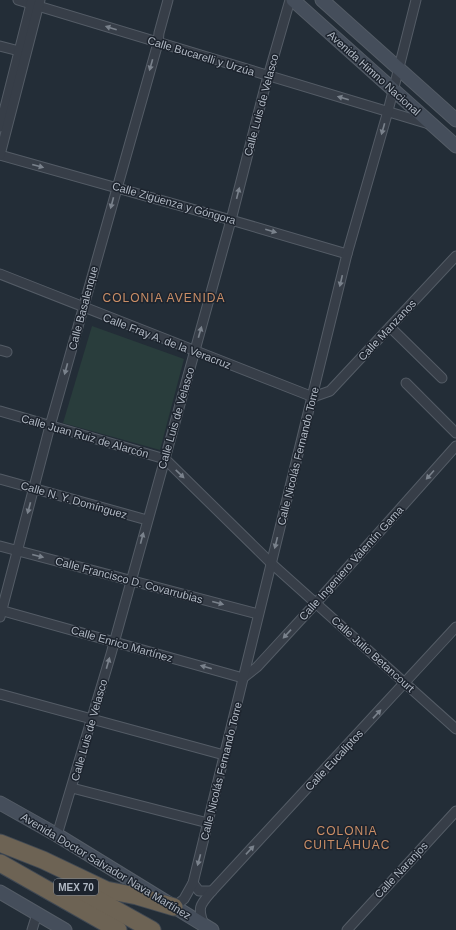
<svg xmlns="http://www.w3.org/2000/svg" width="456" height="930" viewBox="0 0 456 930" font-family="Arial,sans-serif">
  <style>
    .park { fill: #293d3c }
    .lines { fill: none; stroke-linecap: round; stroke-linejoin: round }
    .minor-casing { stroke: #545c66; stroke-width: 11 }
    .secondary-casing { stroke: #545c66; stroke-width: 15 }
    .motorway-casing { stroke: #414953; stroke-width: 19 }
    .minor { stroke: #373e48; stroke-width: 9 }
    .secondary { stroke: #454e5b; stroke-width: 13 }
    .motorway { stroke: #6d6354; stroke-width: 17 }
    .oneway { fill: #7a828c }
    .labels { text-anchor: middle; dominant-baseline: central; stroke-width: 3; stroke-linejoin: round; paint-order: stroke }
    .shield { fill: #1c232d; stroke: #848c97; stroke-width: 1 }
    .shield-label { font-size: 10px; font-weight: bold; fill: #b1b9c4 }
    .street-label { font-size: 11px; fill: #b1b9c4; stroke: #1c232d }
    .neighbourhood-label { font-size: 12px; letter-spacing: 1px; fill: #ca8e66; stroke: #1c232d }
  </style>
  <rect width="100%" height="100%" fill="#232d37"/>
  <polygon class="park" points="92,326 184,359 160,450 63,423"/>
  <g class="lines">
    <defs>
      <g id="minor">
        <polyline points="18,0 429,124"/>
        <polyline points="0,46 23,52"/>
        <polyline points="0,127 32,0"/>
        <polyline points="0,155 231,220 347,254"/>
        <polyline points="0,155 40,0"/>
        <polyline points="0,274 313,397 330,391 456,256"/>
        <polyline points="390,327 442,378"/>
        <polyline points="0,350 7,352"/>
        <polyline points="406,383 456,433"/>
        <polyline points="0,411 165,459 272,564 456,729"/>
        <polyline points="0,479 147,520"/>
        <polyline points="0,546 258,614"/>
        <polyline points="0,610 243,678 257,667 316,603 456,446"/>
        <polyline points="0,617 50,426 158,43 159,33 168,0"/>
        <polyline points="0,694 224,755"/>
        <polyline points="72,788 208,823"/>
        <polyline points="57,835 111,654 231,220 265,87 290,0"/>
        <polyline points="193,883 199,891 212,891"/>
        <polyline points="174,907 184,899 193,883 347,254 388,111 416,0"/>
        <path d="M204 925C197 907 200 905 212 891L456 627"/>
        <polyline points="32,930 37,914"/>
        <polyline points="347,930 456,811"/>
      </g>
      <g id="secondary">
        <polyline points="293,0 456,146"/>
        <polyline points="322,0 456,120"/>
        <polyline points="0,803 57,835 212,930"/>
        <polyline points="0,892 65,930"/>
      </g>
      <g id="motorway">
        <polyline points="0,843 43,860 106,890 137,896 174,907"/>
        <polyline points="0,863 118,930"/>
        <polyline points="75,887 152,930"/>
      </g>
    </defs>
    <use href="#minor" class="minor-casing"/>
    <use href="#secondary" class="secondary-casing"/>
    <use href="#motorway" class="motorway-casing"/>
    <use href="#minor" class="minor"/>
    <use href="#secondary" class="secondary"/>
    <use href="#motorway" class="motorway"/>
  </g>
  <defs><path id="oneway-solid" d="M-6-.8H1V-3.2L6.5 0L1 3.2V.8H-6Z"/></defs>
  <g class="oneway">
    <use href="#oneway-solid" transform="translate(111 28) rotate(-162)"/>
    <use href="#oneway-solid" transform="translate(151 65) rotate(106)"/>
    <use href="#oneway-solid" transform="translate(343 98) rotate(-164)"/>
    <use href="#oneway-solid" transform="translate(383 129) rotate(106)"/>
    <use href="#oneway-solid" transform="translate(38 166) rotate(15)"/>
    <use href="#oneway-solid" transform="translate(238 193) rotate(-76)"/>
    <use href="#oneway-solid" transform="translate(112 203) rotate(105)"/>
    <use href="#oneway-solid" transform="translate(271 231) rotate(16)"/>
    <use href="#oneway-solid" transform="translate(341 281) rotate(103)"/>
    <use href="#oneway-solid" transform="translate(200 332) rotate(-74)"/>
    <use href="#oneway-solid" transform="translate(66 369) rotate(105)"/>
    <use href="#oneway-solid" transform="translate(180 474) rotate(44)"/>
    <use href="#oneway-solid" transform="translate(430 475) rotate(132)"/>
    <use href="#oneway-solid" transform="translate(29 508) rotate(105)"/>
    <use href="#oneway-solid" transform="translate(142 538) rotate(-75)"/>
    <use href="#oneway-solid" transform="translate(276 543) rotate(104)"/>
    <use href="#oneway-solid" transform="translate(38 556) rotate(14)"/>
    <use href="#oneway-solid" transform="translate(218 603) rotate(15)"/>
    <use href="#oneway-solid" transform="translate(287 634) rotate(133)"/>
    <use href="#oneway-solid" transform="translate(108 663) rotate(-74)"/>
    <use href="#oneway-solid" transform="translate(206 667) rotate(-164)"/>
    <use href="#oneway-solid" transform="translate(377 714) rotate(-47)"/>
    <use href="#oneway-solid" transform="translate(250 850) rotate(-47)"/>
    <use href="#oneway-solid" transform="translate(199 860) rotate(105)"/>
  </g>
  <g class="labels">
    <rect class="shield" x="54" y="879" width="44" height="16" rx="3"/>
    <g class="shield-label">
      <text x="76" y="887">MEX 70</text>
    </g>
    <g class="street-label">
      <text transform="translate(201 56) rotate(17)">Calle Bucarelli y Urzúa</text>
      <text transform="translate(374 73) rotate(42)">Avenida Himno Nacional</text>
      <text transform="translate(261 105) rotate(-75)">Calle Luis de Velasco</text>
      <text transform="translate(174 203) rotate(16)">Calle Zigüenza y Góngora</text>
      <text transform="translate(83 308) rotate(-75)">Calle Basalenque</text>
      <text transform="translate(387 330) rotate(-47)">Calle Manzanos</text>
      <text transform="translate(167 341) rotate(21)">Calle Fray A. de la Veracruz</text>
      <text transform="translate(176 418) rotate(-74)">Calle Luis de Velasco</text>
      <text transform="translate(85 436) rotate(16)">Calle Juan Ruiz de Alarcón</text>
      <text transform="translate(298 456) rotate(-76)">Calle Nicolás Fernando Torre</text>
      <text transform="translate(74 500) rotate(16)">Calle N. Y. Domínguez</text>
      <text transform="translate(351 563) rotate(-48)">Calle Ingeniero Valentín Gama</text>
      <text transform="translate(129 580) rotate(15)">Calle Francisco D. Covarrubias</text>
      <text transform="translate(122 644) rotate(16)">Calle Enrico Martínez</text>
      <text transform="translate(373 654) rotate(42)">Calle Julio Betancourt</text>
      <text transform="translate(89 730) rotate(-74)">Calle Luis de Velasco</text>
      <text transform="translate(334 760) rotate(-47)">Calle Eucaliptos</text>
      <text transform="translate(221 771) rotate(-76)">Calle Nicolás Fernando Torre</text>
      <text transform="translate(106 866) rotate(31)">Avenida Doctor Salvador Nava Martínez</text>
      <text transform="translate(401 870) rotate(-47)">Calle Naranjos</text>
    </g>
    <g class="neighbourhood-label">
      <text x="164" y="298">COLONIA AVENIDA</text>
      <text x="347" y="831">COLONIA<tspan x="347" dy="14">CUITLÁHUAC</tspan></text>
    </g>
  </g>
</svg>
